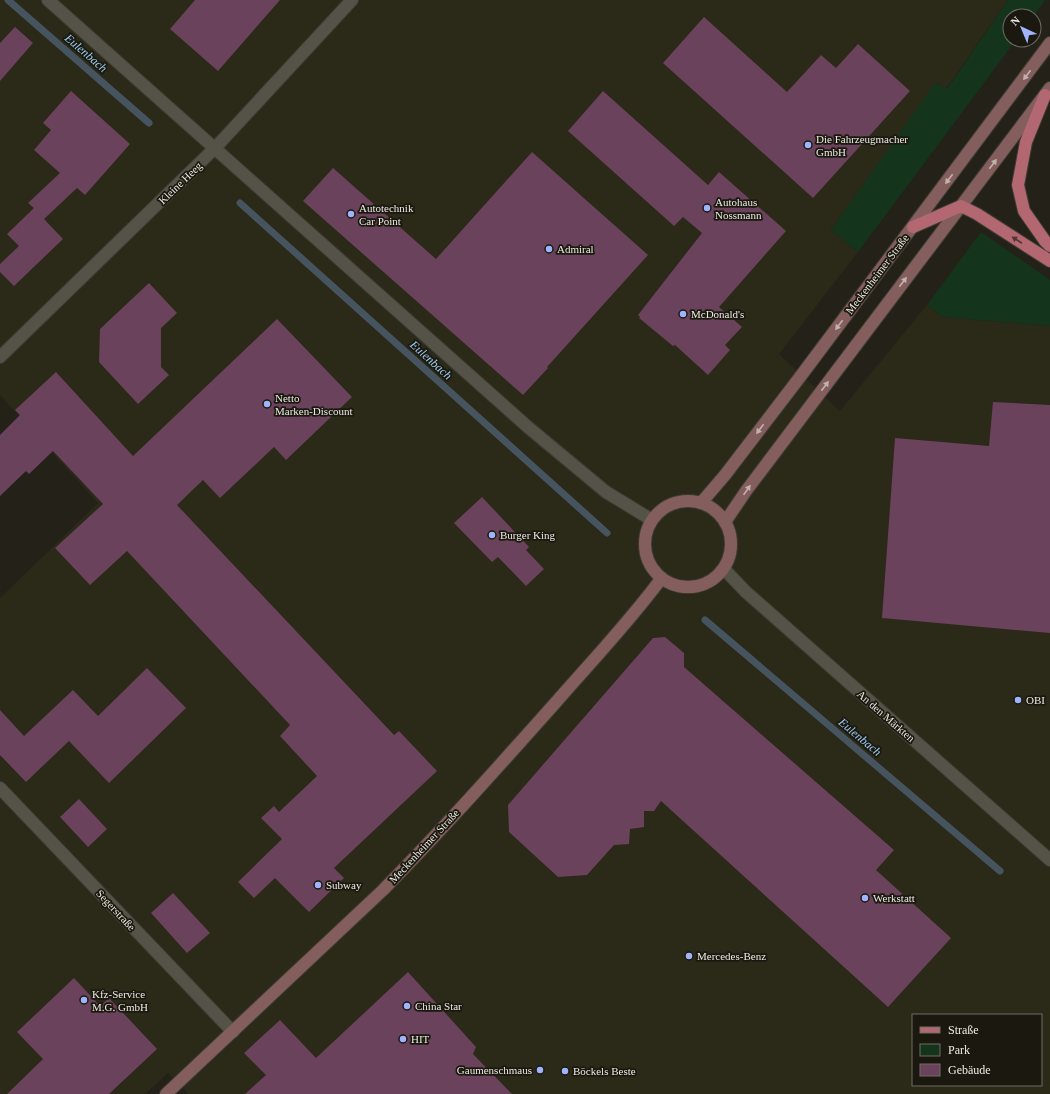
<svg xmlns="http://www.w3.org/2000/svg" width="1050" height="1094" viewBox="0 0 1050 1094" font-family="Georgia,serif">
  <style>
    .built { fill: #2b2918; fill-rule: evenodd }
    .green { fill: #14341b }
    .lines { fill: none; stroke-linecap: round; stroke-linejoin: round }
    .stream { stroke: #465460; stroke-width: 7 }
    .building { fill: #6a425b }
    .minor-casing { stroke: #3e3d35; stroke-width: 14 }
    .secondary-casing { stroke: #3e3d35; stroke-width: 14 }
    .primary-casing { stroke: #3e3d35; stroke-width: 14 }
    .minor { stroke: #555348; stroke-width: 12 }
    .secondary { stroke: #845e5d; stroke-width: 12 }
    .primary { stroke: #b36871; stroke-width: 12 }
    .oneway { fill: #c2b2ae }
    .oneway2 { fill: #503531 }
    .poi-dot { fill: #a0b3fd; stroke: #1b190f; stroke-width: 1.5 }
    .labels { text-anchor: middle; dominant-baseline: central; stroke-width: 3.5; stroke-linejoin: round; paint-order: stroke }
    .poi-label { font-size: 11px; fill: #ebeae4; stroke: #1b190f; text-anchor: start }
    .street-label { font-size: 11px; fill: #ebeae4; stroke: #1b190f }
    .water-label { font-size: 12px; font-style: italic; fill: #9bcdf4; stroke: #1b190f }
  </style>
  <rect width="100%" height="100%" fill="#242218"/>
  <path class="built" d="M0 0H1008L946 89 936 83 831 230 858 252 779 354 840 411 927 305 943 317 1050 326V1094H188L168 1073 145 1094H0V598L98 503 0 395ZM913 1015H1041V1085H913Z"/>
  <g class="green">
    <polygon points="1008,0 1045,0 1034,16 1010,16 1010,40 1016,40 858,252 831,230 935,83 947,89"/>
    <polygon points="981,232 1050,280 1050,326 943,317 927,305"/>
  </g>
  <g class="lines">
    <g class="stream">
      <polyline points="8,0 149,123"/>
      <polyline points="240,203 607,533"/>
      <polyline points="705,620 1000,871"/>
    </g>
  </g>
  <g class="building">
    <polygon points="195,0 280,0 218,71 170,29"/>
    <polygon points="704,17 787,92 821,55 836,68 858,44 910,91 813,198 663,63"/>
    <polygon points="15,27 33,43 0,81 0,43"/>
    <polygon points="71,91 130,144 85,195 77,188 44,219 63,239 14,286 0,272 0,264 19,246 7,234 34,208 28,203 60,173 34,150 51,130 43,123"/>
    <polygon points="603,91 708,185 719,172 786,231 719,307 742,327 725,345 730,350 708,375 675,345 673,346 639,318 640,317 638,315 702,233 683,217 674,226 568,131"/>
    <polygon points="532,152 648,255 547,367 548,368 523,395 303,201 333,168 436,259"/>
    <polygon points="149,283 177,313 161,328 161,367 169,375 138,404 99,362 100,329"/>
    <polygon points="277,319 352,397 286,460 274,447 220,498 203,480 177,505 394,735 399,731 437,771 334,868 344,878 309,912 275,878 254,898 238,882 282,839 261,818 274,806 279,812 317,776 280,736 290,725 127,551 90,585 55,548 103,504 53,451 29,474 26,471 0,496 0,435 20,415 15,410 56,372 133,456"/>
    <polygon points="993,402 1050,405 1050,633 882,618 895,438 989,446"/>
    <polygon points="482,497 529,547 526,550 544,569 526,586 498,557 492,562 454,523"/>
    <polygon points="665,637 684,653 684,667 894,850 876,870 951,938 888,1007 661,801 654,811 644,811 644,827 630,829 629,844 614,845 587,875 558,877 509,832 508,805 653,638"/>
    <polygon points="147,668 186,708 109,783 69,741 26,782 0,755 0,710 24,736 73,690 98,716"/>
    <polygon points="79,799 107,829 88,847 60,817"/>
    <polygon points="173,893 210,933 187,953 151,913"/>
    <polygon points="408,972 476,1047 473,1054 512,1094 245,1094 266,1075 244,1053 280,1020 316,1058"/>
    <polygon points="74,978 100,1006 109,998 157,1049 109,1094 7,1094 43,1059 17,1032"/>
  </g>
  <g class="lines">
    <defs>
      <g id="minor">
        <polyline points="48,0 529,428 606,492 652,520"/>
        <polyline points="0,357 215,148 352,0"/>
        <polyline points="724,569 746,592 1050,860"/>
        <polyline points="0,788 233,1032"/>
      </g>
      <g id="secondary">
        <circle cx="688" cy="544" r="43"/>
        <polyline points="701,503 725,475 800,377 1050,43"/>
        <polyline points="725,522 746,491 1050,88"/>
        <path d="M166 1094 383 890C443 829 500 765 557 701 592 661 629 622 661 579"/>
      </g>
      <g id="primary">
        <polyline points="1045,95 1026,142 1018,185 1024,211 1045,241 1050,246"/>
        <polyline points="913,227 961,206 977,214 1050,261"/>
      </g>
    </defs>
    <use href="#minor" class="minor-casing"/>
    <use href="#secondary" class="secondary-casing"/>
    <use href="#primary" class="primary-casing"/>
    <use href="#minor" class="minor"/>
    <use href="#secondary" class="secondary"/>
    <use href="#primary" class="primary"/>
  </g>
  <defs><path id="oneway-solid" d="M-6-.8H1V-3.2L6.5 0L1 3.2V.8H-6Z"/></defs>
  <g class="oneway">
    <use href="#oneway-solid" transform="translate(1027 75) rotate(127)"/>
    <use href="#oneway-solid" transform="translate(993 164) rotate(-53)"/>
    <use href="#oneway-solid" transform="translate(949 179) rotate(127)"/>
    <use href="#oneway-solid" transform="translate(903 282) rotate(-53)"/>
    <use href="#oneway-solid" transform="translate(839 325) rotate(127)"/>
    <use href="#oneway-solid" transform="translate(825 386) rotate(-53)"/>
    <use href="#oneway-solid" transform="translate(760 429) rotate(127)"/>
    <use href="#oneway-solid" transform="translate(747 490) rotate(-55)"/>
  </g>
  <use class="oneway2" href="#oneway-solid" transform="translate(1017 240) rotate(-147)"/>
  <g class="poi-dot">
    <circle cx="808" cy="145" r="4"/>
    <circle cx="707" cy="208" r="4"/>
    <circle cx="351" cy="214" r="4"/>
    <circle cx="549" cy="249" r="4"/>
    <circle cx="683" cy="314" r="4"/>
    <circle cx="267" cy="404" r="4"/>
    <circle cx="492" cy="535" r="4"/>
    <circle cx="1018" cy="700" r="4"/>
    <circle cx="318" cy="885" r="4"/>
    <circle cx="865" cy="898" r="4"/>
    <circle cx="689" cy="956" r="4"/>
    <circle cx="84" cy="1000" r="4"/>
    <circle cx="407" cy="1006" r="4"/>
    <circle cx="403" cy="1039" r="4"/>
    <circle cx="540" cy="1070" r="4"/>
    <circle cx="565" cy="1071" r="4"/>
  </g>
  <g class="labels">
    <g class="poi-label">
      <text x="816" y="139">Die Fahrzeugmacher<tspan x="816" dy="13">GmbH</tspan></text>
      <text x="715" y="202">Autohaus<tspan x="715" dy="13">Nossmann</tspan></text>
      <text x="359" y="208">Autotechnik<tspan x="359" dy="13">Car Point</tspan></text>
      <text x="557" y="249">Admiral</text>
      <text x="691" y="314">McDonald's</text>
      <text x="275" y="398">Netto<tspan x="275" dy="13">Marken-Discount</tspan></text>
      <text x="500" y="535">Burger King</text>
      <text x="1026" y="700">OBI</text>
      <text x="326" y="885">Subway</text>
      <text x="873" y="898">Werkstatt</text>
      <text x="697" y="956">Mercedes-Benz</text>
      <text x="92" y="994">Kfz-Service<tspan x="92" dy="13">M.G. GmbH</tspan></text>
      <text x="415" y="1006">China Star</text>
      <text x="411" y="1039">HIT</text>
      <text x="532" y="1070" text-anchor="end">Gaumenschmaus</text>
      <text x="573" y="1071">Böckels Beste</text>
    </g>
    <g class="street-label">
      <text transform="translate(180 183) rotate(-44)">Kleine Heeg</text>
      <text transform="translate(877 274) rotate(-53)">Meckenheimer Straße</text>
      <text transform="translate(886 716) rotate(41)">An den Märkten</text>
      <text transform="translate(424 846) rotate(-47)">Meckenheimer Straße</text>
      <text transform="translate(116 910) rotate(47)">Segerstraße</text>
    </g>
    <g class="water-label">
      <text transform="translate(86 53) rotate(41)">Eulenbach</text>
      <text transform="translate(431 360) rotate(42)">Eulenbach</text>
      <text transform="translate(860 737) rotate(40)">Eulenbach</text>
    </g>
  </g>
  <rect x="912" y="1014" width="130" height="72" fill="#1b190f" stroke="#6e6d64"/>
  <rect x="920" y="1027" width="20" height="6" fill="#b36871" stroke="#6e6d64"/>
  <text x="948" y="1034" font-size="12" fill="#ebeae4">Straße</text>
  <rect x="920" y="1044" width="20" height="12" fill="#14341b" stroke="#6e6d64"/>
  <text x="948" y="1054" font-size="12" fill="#ebeae4">Park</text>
  <rect x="920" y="1064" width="20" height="12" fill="#6a425b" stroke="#6e6d64"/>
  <text x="948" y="1074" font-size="12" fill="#ebeae4">Gebäude</text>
  <g transform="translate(1022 28) rotate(316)"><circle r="19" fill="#1b190f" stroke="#6e6d64"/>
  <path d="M0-3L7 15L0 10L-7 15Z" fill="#a0b3fd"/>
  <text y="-6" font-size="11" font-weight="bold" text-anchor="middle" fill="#ebeae4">N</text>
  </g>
</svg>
